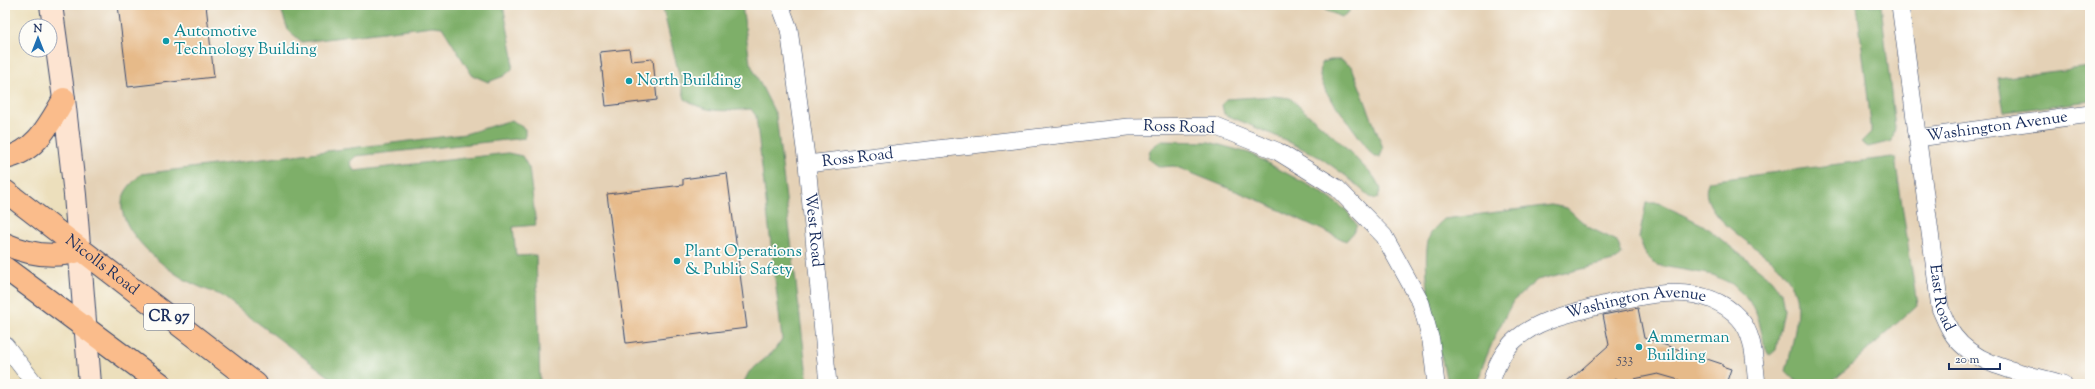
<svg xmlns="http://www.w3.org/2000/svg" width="2095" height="389" viewBox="0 0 2095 389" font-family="'Sorts Mill Goudy',serif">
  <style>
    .built { fill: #e4d1b6 }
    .forest { fill: #7eaf69; stroke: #4c6f64 }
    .building { fill: #e6ba89 }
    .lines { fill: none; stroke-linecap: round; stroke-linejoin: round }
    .street-casing { stroke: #3a496c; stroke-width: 18 }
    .secondary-casing { stroke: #3a496c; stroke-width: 24 }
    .highway-casing { stroke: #3a496c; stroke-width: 24 }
    .street { stroke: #fff; stroke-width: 17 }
    .secondary { stroke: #fde4d1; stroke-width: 22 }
    .highway { stroke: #fabc8b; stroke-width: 22 }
    .culture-dot { fill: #0f9aa8; stroke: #fdfcf7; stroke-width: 1.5 }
    .labels { text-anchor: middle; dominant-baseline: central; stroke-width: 3.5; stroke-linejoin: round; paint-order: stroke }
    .number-label { font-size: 14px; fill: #4e5269 }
    .shield { fill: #fdfcf7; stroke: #5f6c8c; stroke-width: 1 }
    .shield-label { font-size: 15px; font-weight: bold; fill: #1b2f5e }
    .culture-label { font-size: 16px; fill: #0d838f; stroke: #fdfcf7; text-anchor: start }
    .street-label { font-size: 16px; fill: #1b2f5e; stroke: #fdfcf7 }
  </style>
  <rect width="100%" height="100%" fill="#fdfcf7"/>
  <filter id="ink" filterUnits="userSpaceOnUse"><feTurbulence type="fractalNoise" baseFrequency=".025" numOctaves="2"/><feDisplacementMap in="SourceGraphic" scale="8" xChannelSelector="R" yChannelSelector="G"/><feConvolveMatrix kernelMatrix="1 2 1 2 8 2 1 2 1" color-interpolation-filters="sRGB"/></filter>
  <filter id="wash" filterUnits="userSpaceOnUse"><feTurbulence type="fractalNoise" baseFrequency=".012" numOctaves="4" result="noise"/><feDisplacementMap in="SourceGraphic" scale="16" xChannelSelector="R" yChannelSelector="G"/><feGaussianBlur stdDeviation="0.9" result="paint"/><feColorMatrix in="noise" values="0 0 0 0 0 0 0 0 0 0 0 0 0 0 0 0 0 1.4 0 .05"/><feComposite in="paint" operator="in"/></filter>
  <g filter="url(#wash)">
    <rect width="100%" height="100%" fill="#ecdfbc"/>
    <polygon class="built" points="51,5 2090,5 2090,384 256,384 81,250"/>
    <g class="forest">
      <polygon points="273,5 503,5 513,57 512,69 504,76 488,82 472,75 442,27 432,26 302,42 288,30 281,9"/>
      <path d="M662 5H742L750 63 776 115 808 384H743L749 372 773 352 782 339 756 116 751 109C727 111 706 114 685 99Z"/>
      <polygon points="1323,5 1349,5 1349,12 1342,17 1325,10"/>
      <polygon points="1857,5 1881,5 1895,128 1892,141 1868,147 1861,142 1871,132 1871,125"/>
      <polygon points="1330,60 1341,60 1352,67 1383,148 1380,157 1374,157 1326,92 1320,77 1321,63"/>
      <polygon points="2090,67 2090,101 2004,112 1998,78"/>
      <polygon points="1273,96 1290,98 1303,110 1340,142 1374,177 1381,189 1377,199 1370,197 1346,176 1321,158 1283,139 1224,114 1222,105 1226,99"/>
      <path d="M512 120 525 129V138L356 156 350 162 354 171 508 153 522 156 529 168 536 225 513 227 516 256 536 255 540 384H339L221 295C203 289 184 281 169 269 151 256 112 220 124 195 127 187 135 180 141 174L465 134Z"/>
      <polygon points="1160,141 1209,142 1249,153 1321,192 1346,210 1357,225 1353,233 1346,241 1258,200 1174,166 1160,167 1148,159 1150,150"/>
      <path d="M1892 157 1895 158 1917 305 1830 384H1799L1786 371C1791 352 1802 308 1794 290 1791 283 1784 273 1779 267 1761 248 1692 213 1709 181Z"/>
      <polygon points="1646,203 1659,203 1703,225 1771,279 1781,292 1784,310 1776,350 1770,355 1766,352 1758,317 1748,299 1732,284 1713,275 1656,265 1646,255 1639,238"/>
      <path d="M1551 205 1567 208 1588 227 1617 241 1622 254 1617 260 1537 280 1513 301 1496 334 1475 384H1451L1446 378C1438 339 1421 280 1428 241 1430 231 1437 226 1444 219Z"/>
    </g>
    <g id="blocks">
      <g class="building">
        <polygon points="118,5 206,5 214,77 128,87"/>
        <polygon points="629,49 631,61 653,59 657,100 606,106 600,52"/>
        <polygon points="727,173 747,328 626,343 607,194 683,185 683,179"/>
        <polygon points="1638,308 1644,338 1722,364 1722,366 1731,369 1726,384 1681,384 1679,380 1658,374 1620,382 1616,378 1609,384 1565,384 1609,345 1603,315"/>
      </g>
    </g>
  </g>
  <g filter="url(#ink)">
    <use href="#blocks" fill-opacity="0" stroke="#3a496c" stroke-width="1"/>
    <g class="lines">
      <defs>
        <g id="street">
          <path id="s1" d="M780 5 789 29 807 164 828 384"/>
          <path id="s2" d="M1900 5 1940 308C1944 317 1948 328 1954 336 1978 368 2027 373 2063 384"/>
          <path id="s3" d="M1918 138 2090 114"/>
          <path id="s4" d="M807 164 1128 127 1214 126 1277 151 1337 188 1384 236 1421 303 1431 341 1436 384"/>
          <polyline points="5,345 35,384"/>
          <path id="s5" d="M1491 384C1494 369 1504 349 1516 339 1538 320 1567 314 1594 307 1639 296 1702 278 1739 318 1755 335 1754 362 1757 384"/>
        </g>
        <polyline id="secondary" points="51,5 64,99 75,195 90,384"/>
        <g id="highway">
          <path d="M5 158C36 152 49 124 64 99"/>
          <path id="s6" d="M5 191 256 384"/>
          <path d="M5 244C30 255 55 259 81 250"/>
          <polyline points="5,268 161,384"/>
        </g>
      </defs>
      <use href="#street" class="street-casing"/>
      <use href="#secondary" class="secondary-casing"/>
      <use href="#highway" class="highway-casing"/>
      <use href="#street" class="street"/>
      <use href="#secondary" class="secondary"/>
      <use href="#highway" class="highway"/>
    </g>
  </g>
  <g class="culture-dot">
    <circle cx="166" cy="41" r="4"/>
    <circle cx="629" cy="81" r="4"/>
    <circle cx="677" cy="261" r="4"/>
    <circle cx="1639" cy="347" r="4"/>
  </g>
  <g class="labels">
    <g class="number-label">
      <text x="1625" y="360">533</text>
    </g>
    <rect class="shield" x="144" y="304" width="50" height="26" rx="3"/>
    <g class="shield-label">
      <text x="169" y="317">CR 97</text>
    </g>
    <g class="culture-label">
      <text x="174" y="32">Automotive<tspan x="174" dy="18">Technology Building</tspan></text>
      <text x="637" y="81">North Building</text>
      <text x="685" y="252">Plant Operations<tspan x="685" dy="18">&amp; Public Safety</tspan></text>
      <text x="1647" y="338">Ammerman<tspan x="1647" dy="18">Building</tspan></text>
    </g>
    <g class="street-label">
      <text stroke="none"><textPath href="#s3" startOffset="80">Washington Avenue</textPath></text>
      <text transform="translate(1179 128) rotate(2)">Ross Road</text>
      <text stroke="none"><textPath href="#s4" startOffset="51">Ross Road</textPath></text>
      <text stroke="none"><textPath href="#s1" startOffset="228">West Road</textPath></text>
      <text stroke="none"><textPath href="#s6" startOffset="122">Nicolls Road</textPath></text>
      <text stroke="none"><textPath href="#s2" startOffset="296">East Road</textPath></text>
      <text stroke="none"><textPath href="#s5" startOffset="180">Washington Avenue</textPath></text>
    </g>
  </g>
  <rect width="2095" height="389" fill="none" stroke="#fdfcf7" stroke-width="20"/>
  <g transform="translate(38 38)"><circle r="19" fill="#fdfcf7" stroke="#a3aaba"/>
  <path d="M0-3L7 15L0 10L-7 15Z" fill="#1f6fb2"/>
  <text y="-6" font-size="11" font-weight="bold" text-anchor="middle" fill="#1b2f5e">N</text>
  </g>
  <path d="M1949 363v6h51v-6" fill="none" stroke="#1b2f5e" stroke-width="2"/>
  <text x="1955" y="363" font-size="12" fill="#1b2f5e" stroke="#fdfcf7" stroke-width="3" paint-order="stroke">20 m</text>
</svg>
